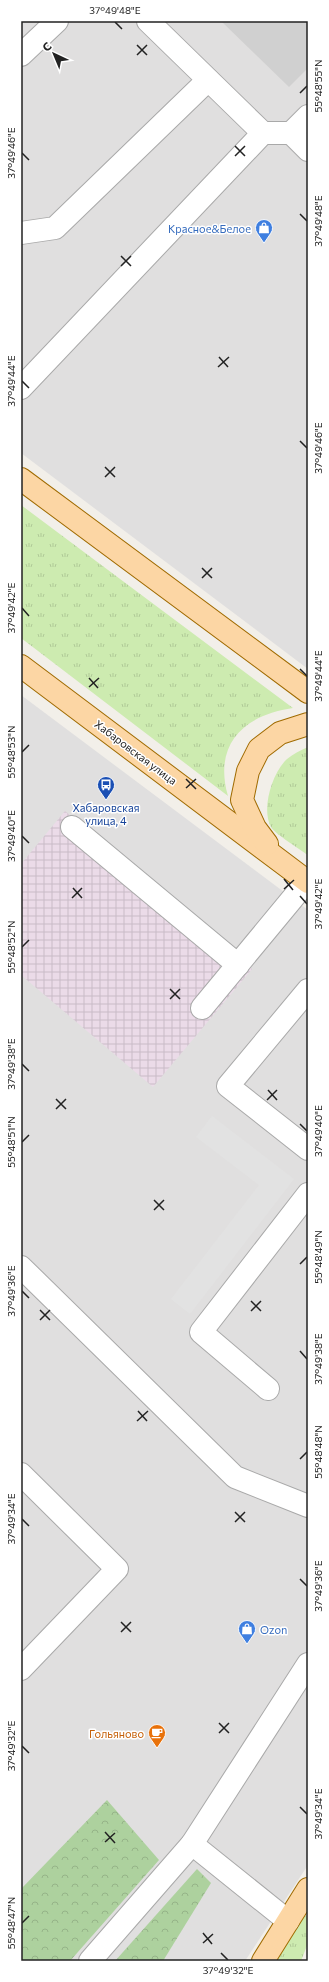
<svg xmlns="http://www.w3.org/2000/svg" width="329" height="1982" viewBox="0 0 329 1982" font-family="Commissioner,sans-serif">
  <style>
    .residential { fill: #e0dfdf }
    .industrial { fill: url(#industrial-grid) }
    .religious { fill: #d0d0d0 }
    .grass { fill: url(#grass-tufts) }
    .forest { fill: url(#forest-crowns) }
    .parking { fill: #e2e2e2 }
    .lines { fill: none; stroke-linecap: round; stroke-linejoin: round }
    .minor-casing { stroke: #a9a9a9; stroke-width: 24 }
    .major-casing { stroke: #a06b00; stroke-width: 24 }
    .minor { stroke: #fff; stroke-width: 22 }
    .major { stroke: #fcd6a4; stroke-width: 22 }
    .ticks { fill: none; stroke: #222; stroke-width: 1.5 }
    .labels { text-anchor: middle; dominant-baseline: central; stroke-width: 3; stroke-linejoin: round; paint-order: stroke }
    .shop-label { font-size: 11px; fill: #366cbe; stroke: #fff; text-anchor: end }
    .street-label { font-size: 11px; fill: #222; stroke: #fff }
    .transit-label { font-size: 11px; fill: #164399; stroke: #fff }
    .food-label { font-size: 11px; fill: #c56008; stroke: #fff; text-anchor: end }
    .neatline { fill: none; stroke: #222; stroke-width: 1.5 }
    .ticks-label { font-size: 10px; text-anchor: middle; fill: #222 }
  </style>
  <defs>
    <pattern id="industrial-grid" width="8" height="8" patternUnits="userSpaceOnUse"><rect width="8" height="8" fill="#ebdbe8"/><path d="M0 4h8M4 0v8" fill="none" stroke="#c9bcc7"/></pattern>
    <pattern id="grass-tufts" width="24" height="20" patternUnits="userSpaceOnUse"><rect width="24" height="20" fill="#cdebb0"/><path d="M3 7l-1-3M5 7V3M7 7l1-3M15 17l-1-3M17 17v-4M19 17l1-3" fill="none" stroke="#b0c997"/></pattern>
    <pattern id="forest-crowns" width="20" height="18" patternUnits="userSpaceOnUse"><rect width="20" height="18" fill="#add19e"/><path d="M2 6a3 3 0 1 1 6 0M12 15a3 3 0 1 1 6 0" fill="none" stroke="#95b388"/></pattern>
  </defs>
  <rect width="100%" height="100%" fill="#f2efe9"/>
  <g class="residential">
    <polygon points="21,21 308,21 308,669 21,453"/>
    <polygon points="21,695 308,910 308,1865 245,1961 21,1961"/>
  </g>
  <polygon class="industrial" points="65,811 252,969 153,1087 21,975 21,864"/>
  <polygon class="religious" points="221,21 308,21 308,68 289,87"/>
  <g class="grass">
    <path d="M21 505 293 708C244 715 213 744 228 796L21 638Z"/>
    <path d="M308 747V855C301 850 275 834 271 827 261 809 272 773 287 759 293 754 301 750 308 747Z"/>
    <polygon points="303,1915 308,1917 308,1943 301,1961 276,1961"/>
  </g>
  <g class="forest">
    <polygon points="107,1800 159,1860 70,1961 21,1961 21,1889"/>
    <polygon points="197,1869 211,1883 163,1961 115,1961"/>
  </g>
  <polygon class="parking" points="212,1116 294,1179 190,1314 171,1299 259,1185 196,1137"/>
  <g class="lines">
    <defs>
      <g id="minor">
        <polyline points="148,21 263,133"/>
        <polyline points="21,55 57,21"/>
        <polyline points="291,133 308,150"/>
        <polyline points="21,233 55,228 208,80"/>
        <polyline points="21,388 263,133 291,133 308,116"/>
        <polyline points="72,827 238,965"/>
        <polyline points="308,990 228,1086 308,1149"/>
        <polyline points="202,1008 307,881"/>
        <polyline points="21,1267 235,1477 308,1506"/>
        <polyline points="268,1389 201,1332 308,1194"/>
        <polyline points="21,1474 117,1569 21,1669"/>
        <polyline points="192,1844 288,1921"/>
        <polyline points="90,1961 192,1844 308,1664"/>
      </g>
      <g id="major">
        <polyline points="21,479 308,692"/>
        <polyline points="21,666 308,882"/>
        <polyline points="267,844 255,828 242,800 248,771 259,749 280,733 308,724"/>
        <polyline points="263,1961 308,1889"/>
      </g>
    </defs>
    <use href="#minor" class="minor-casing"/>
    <use href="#major" class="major-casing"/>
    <use href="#minor" class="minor"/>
    <use href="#major" class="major"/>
  </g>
  <path class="ticks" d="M115 22 122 29M137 45 147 55M137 55 147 45M300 93 307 86M235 146 245 156M22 153 29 160M235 156 245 146M300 214 307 221M121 256 131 266M121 266 131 256M219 357 228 367M218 367 229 357M22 381 29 388M300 441 307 448M105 467 115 477M105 477 115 467M202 568 212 578M202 578 212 568M22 608 29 616M300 669 307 676M89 678 98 688M89 687 99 678M22 752 29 745M186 779 196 789M186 788 196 779M22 836 29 843M284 879 293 890M73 888 82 898M284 889 294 880M300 896 307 904M72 898 82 888M22 947 29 940M170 989 180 999M170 999 180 989M22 1064 29 1071M268 1090 277 1100M56 1099 66 1109M267 1100 277 1090M56 1109 66 1099M300 1124 307 1131M22 1142 29 1135M154 1200 164 1210M154 1210 164 1200M300 1264 307 1257M22 1291 29 1298M251 1301 261 1311M40 1310 50 1320M251 1311 261 1301M40 1320 50 1310M300 1351 307 1359M138 1411 147 1421M137 1421 148 1411M300 1459 307 1452M235 1512 245 1522M22 1519 29 1526M235 1522 245 1512M300 1579 307 1586M121 1622 131 1632M121 1632 131 1622M219 1723 229 1733M219 1733 229 1723M22 1746 29 1753M300 1807 307 1814M105 1832 115 1843M105 1842 115 1833M22 1923 29 1916M203 1933 212 1944M203 1943 213 1934M221 1953 228 1960"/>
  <defs>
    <symbol id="shop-pin" viewBox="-11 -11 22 30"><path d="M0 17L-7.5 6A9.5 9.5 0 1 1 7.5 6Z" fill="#3f7fe0" stroke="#fff"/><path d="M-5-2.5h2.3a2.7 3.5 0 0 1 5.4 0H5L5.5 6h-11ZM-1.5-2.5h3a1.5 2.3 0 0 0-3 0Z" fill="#fff"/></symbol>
    <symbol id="bus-pin" viewBox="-11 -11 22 30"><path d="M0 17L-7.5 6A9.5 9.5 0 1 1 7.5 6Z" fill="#1a4fb4" stroke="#fff"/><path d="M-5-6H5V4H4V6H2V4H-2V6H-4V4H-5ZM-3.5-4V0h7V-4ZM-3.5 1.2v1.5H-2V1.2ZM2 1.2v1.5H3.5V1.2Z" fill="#fff"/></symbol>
    <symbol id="cafe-pin" viewBox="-11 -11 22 30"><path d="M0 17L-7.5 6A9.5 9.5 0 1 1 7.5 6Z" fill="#e8710a" stroke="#fff"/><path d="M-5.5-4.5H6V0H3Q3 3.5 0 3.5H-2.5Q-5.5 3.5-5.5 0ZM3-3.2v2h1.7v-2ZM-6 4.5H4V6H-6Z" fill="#fff"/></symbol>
  </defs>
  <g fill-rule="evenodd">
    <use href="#shop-pin" x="254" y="218" width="20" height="27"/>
    <use href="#bus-pin" x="96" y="775" width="20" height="27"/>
    <use href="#shop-pin" x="237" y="1619" width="20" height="27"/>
    <use href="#cafe-pin" x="147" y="1723" width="20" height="27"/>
  </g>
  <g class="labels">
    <g class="shop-label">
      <text x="251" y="228">Красное&amp;Белое</text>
      <text x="260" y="1629" text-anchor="start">Ozon</text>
    </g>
    <g class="street-label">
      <text transform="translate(136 752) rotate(37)">Хабаровская улица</text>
    </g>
    <g class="transit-label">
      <text x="106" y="807">Хабаровская<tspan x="106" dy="13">улица, 4</tspan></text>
    </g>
    <g class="food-label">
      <text x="144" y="1733">Гольяново</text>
    </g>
  </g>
  <rect width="329" height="1982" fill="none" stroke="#ffffff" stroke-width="44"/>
  <g transform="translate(54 54) rotate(316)" stroke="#ffffff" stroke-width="3" paint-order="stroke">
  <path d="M0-3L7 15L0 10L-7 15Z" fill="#222222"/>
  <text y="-6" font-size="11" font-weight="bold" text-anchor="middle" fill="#222222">С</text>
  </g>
  <rect x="22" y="22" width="285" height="1938" class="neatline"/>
  <g class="ticks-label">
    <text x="115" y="14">37°49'48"E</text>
    <text transform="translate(318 86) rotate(-90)" y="4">55°48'55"N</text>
    <text transform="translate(11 153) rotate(-90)" y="4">37°49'46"E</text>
    <text transform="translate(318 221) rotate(-90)" y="4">37°49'48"E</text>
    <text transform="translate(11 381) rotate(-90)" y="4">37°49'44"E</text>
    <text transform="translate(318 448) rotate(-90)" y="4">37°49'46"E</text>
    <text transform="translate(11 608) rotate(-90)" y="4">37°49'42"E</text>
    <text transform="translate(318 676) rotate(-90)" y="4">37°49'44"E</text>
    <text transform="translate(11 752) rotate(-90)" y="4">55°48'53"N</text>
    <text transform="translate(11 836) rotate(-90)" y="4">37°49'40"E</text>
    <text transform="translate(318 904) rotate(-90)" y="4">37°49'42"E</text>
    <text transform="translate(11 947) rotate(-90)" y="4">55°48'52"N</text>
    <text transform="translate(11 1064) rotate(-90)" y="4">37°49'38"E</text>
    <text transform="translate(318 1131) rotate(-90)" y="4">37°49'40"E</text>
    <text transform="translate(11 1142) rotate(-90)" y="4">55°48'51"N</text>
    <text transform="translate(318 1257) rotate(-90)" y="4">55°48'49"N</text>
    <text transform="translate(11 1291) rotate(-90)" y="4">37°49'36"E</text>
    <text transform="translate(318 1359) rotate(-90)" y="4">37°49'38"E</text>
    <text transform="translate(318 1452) rotate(-90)" y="4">55°48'48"N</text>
    <text transform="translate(11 1519) rotate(-90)" y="4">37°49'34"E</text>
    <text transform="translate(318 1586) rotate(-90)" y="4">37°49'36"E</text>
    <text transform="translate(11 1746) rotate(-90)" y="4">37°49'32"E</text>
    <text transform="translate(318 1814) rotate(-90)" y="4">37°49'34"E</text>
    <text transform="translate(11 1923) rotate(-90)" y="4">55°48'47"N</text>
    <text x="228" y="1974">37°49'32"E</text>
  </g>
</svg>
